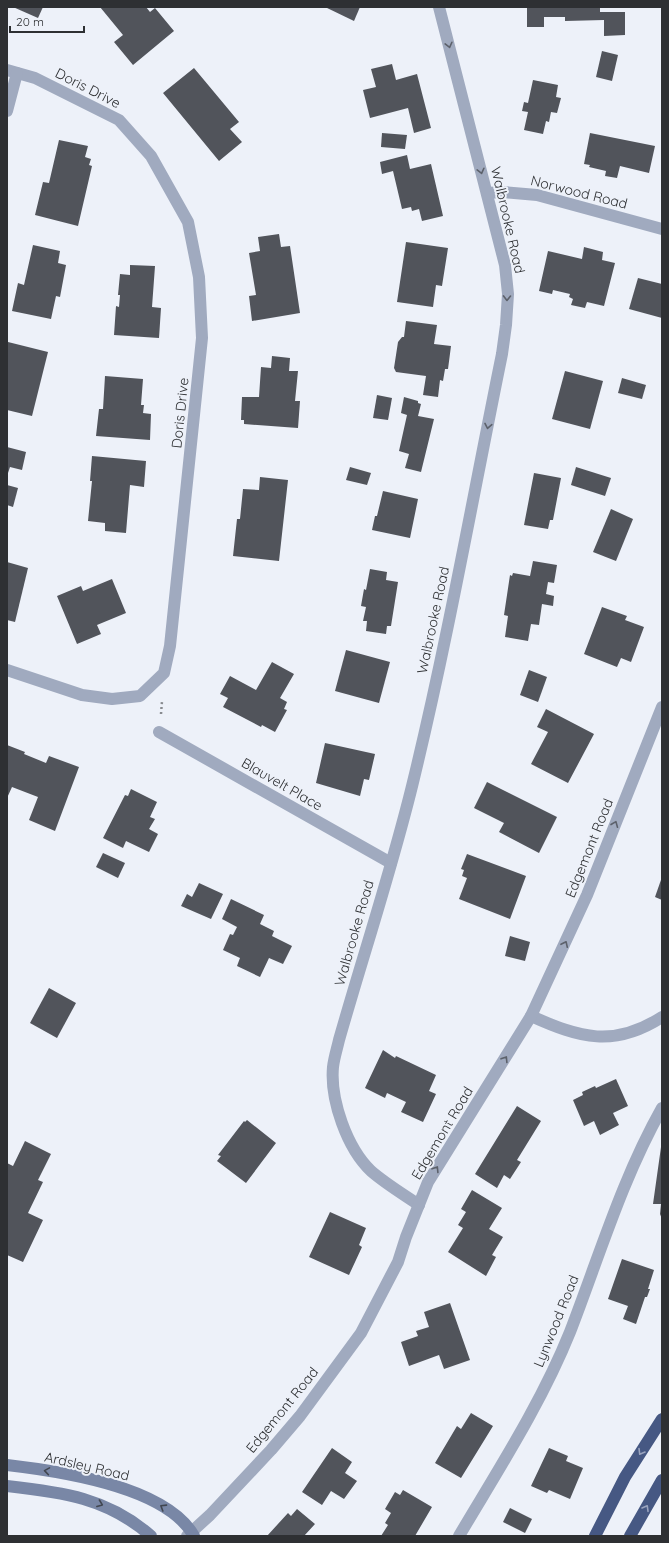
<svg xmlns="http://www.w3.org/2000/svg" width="669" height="1543" viewBox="0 0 669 1543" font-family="Quicksand,sans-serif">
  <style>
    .building { fill: #51545b }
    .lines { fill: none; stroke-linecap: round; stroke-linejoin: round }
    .path { stroke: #888b90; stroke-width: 2.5; stroke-dasharray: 2 3; stroke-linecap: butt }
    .street { stroke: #a0aabf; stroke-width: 12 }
    .secondary { stroke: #7987a6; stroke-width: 12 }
    .highway { stroke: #465883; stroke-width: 12 }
    .oneway { stroke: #5c616b }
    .oneway2 { stroke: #9aa4be }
    .oneway3 { stroke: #414650 }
    .labels { text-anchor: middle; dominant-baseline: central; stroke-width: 4; stroke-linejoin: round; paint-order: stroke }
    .street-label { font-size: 14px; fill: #2e3033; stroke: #edf1f9 }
  </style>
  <rect width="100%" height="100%" fill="#edf1f9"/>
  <g class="building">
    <polygon points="13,7 43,7 38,18"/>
    <polygon points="100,7 146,7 150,12 155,8 174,31 133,65 114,42 123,35"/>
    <polygon points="325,7 360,7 354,21"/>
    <polygon points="527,7 600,7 600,12 625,12 625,35 604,36 604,20 565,21 565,17 544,17 544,27 527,27"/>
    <polygon points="602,51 618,55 612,81 596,77"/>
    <polygon points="392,64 396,80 417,74 431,128 414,133 408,108 370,118 363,90 376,87 371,69"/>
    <polygon points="194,68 239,122 230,129 242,142 219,161 163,93"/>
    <polygon points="533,80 558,85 556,97 561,98 557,113 551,112 549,122 546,121 543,134 524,130 528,112 522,111 524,102 528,103"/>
    <polygon points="382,133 407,135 405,149 381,147"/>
    <polygon points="590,133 655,146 649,173 620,166 617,178 605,176 606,171 589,167 590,165 584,164"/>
    <polygon points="59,140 88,146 85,157 91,159 89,165 92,166 78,226 35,215 43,182 49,183"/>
    <polygon points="407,155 410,169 431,164 443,216 422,221 419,209 412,211 411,207 402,209 393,171 382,174 380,162"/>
    <polygon points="279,234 281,247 290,246 300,313 252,321 249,296 256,295 249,253 260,251 258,237"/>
    <polygon points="406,242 448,248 442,286 436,285 433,307 397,302"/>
    <polygon points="33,245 60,251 58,263 66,265 60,297 56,296 51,319 12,311 18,283 24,285"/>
    <polygon points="584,247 603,252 602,260 615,263 604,306 587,302 585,308 571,305 573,299 569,297 570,294 553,290 552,294 539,291 548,251 582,259"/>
    <polygon points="130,265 155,266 152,307 161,308 159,338 114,335 116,306 119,307 120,295 118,295 120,274 130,275"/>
    <polygon points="638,278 662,284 662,318 629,309"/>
    <polygon points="406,321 437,325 434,344 451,346 448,369 445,369 443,381 440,380 438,397 423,395 426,376 396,372 394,368 398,342 402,337 404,337"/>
    <polygon points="8,342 48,352 32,416 7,410"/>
    <polygon points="272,356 290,358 289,371 298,371 295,401 300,401 298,428 244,424 244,420 241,420 242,397 259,397 261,367 271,368"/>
    <polygon points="565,371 603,381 590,429 552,419"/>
    <polygon points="105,376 143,379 141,405 144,405 143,413 151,414 150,440 96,436 99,409 103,409"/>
    <polygon points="622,378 646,385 642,399 618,393"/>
    <polygon points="377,395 392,398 388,420 373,418"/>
    <polygon points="404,397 418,401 418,403 421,404 418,416 434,419 421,472 405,468 409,454 399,451 407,415 401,413"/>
    <polygon points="7,447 26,452 22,470 10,467 7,476"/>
    <polygon points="92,456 146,461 144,487 130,485 126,533 105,531 105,523 88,521 92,481 90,481"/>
    <polygon points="350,467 371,473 367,485 346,480"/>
    <polygon points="576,467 611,478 605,496 571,485"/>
    <polygon points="534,473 561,478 553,520 550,520 548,529 524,525"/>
    <polygon points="260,477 288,480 279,561 233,556 237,519 240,519 243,489 259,490"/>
    <polygon points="7,485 18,488 13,507 7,505"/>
    <polygon points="383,491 418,499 410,538 372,530 375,516 377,516"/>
    <polygon points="611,509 633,519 616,561 593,552"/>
    <polygon points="533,561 557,565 554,583 548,582 546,594 554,596 553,606 542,604 539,625 531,624 528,641 505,637 508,616 504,615 510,575 512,576 513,573 530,576"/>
    <polygon points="7,562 28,568 15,622 7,620"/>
    <polygon points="370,569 387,572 386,580 398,582 391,626 387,626 386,634 366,631 367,621 363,621 366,607 361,606 364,589 366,590"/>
    <polygon points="112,579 126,613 97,625 101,634 77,644 57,596 81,586 83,591"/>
    <polygon points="602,607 627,616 625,620 644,627 631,662 621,658 617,667 584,654"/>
    <polygon points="346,650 390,662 379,703 335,691"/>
    <polygon points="272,662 294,674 280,698 287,702 284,709 287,710 275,732 262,725 261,727 223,707 228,698 220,694 230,676 256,690"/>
    <polygon points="529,670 547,677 538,702 520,695"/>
    <polygon points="546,709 594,734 568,783 531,764 548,732 537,727"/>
    <polygon points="325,743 375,754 369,780 364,779 360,796 316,783"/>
    <polygon points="7,745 25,752 24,754 46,763 49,756 79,767 55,831 29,820 38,797 12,787 7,798"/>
    <polygon points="487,782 557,817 539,853 499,832 504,823 474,808"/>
    <polygon points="131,789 157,802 150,817 155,819 149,829 158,834 149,852 126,841 123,848 103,838 125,795 128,796"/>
    <polygon points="103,853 125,863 118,878 96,867"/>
    <polygon points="467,854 526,876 510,919 459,899 467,878 462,876 464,870 461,869"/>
    <polygon points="662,877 662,900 655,897"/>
    <polygon points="199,883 223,894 211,919 181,906 187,894 192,897"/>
    <polygon points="231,899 264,915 260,924 274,931 272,936 292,946 283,964 269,958 260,977 237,966 240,958 223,950 230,934 233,935 237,927 222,919"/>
    <polygon points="510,936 530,942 525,961 505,956"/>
    <polygon points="49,988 76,1003 57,1038 30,1023"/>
    <polygon points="383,1050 395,1058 396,1056 436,1075 429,1091 436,1094 423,1122 401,1112 406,1102 387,1093 385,1098 365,1088"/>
    <polygon points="616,1079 628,1106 613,1113 619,1125 600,1135 594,1121 584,1126 573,1100 583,1095 582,1092 595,1086 596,1088"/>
    <polygon points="517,1106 541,1121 517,1160 521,1162 510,1179 504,1175 497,1188 475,1174"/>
    <polygon points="247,1120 276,1143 246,1183 217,1161 221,1156 218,1155 244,1121 245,1122"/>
    <polygon points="25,1141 51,1154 38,1180 43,1182 28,1213 43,1220 23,1262 7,1255 7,1163 13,1166"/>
    <polygon points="661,1147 662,1147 662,1219 660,1214 661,1204 653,1204"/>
    <polygon points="472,1190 502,1208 489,1229 503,1237 492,1255 496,1257 486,1276 448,1252 463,1228 458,1225 466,1212 461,1209"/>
    <polygon points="330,1212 366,1228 359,1245 362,1247 349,1275 309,1257"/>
    <polygon points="622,1259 654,1270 648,1289 650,1289 647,1297 645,1297 636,1324 623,1319 628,1306 608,1299"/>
    <polygon points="450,1303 470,1360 444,1369 439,1355 409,1366 401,1342 418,1336 416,1331 429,1327 424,1312"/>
    <polygon points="471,1413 493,1426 461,1478 435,1463 457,1426 461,1429"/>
    <polygon points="332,1448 352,1462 345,1473 357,1481 344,1499 331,1491 322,1505 302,1492"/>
    <polygon points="549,1448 568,1456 566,1461 583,1468 570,1499 549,1490 547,1493 531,1486"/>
    <polygon points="403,1490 432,1507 415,1536 381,1536 388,1525 385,1523 391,1513 385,1509 395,1492 400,1495"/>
    <polygon points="510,1508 532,1519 525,1533 503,1522"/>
    <polygon points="297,1509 315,1524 304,1536 267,1536 288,1513 291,1516"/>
  </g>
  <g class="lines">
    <polyline class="path" points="161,714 162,701"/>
    <g class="street">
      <polyline points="7,70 35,78 119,120 151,156 188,222 199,277 202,338 170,646 164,673 140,696 112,699 82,695 7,670"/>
      <polyline points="7,111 17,73"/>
      <polyline points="487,193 503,192 537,195 662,229"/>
      <polyline points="159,732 391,863"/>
      <path d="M531 1016C580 1038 614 1048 662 1017"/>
      <path d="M419 1205C403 1194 386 1184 371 1171 347 1148 330 1100 333 1067 334 1058 337 1049 339 1040 364 952 393 866 414 778 448 638 473 496 502 354L506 325 508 294 505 265 439 7"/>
      <polyline points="187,1536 210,1515 271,1450 300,1416 361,1333 398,1262 406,1237 428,1182 531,1016 587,895 662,707"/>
      <path d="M459 1536C498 1470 541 1404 570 1332 599 1257 622 1179 662 1108"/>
    </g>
    <g class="secondary">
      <path d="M7 1465C59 1471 166 1486 194 1536"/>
      <path d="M7 1486C62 1492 108 1498 151 1536"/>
    </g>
    <g class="highway">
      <polyline points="595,1536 625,1477 662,1419"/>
      <polyline points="630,1536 662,1480"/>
    </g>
  </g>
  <defs><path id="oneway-chevron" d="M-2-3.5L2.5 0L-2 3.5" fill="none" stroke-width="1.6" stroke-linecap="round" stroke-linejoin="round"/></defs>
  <g class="oneway">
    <use href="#oneway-chevron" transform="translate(449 45) rotate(76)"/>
    <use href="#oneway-chevron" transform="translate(481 171) rotate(76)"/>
    <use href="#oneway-chevron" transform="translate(507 298) rotate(91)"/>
    <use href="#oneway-chevron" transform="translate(488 426) rotate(101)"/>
    <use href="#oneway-chevron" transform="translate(615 824) rotate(-68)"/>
    <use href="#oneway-chevron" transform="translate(565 944) rotate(-65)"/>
    <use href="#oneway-chevron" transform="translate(505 1059) rotate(-58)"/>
    <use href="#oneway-chevron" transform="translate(436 1169) rotate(-58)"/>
  </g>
  <g class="oneway2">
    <use href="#oneway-chevron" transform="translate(641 1452) rotate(121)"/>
    <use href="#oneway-chevron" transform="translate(646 1508) rotate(-60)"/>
  </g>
  <g class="oneway3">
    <use href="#oneway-chevron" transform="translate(47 1471) rotate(-171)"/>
    <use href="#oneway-chevron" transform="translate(100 1504) rotate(21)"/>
    <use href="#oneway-chevron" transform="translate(163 1507) rotate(-148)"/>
  </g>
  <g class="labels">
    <g class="street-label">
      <text transform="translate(88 88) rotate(27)">Doris Drive</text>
      <text transform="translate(579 192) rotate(14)">Norwood Road</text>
      <text transform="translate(508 220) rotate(77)">Walbrooke Road</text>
      <text transform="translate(180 413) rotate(-84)">Doris Drive</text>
      <text transform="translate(433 620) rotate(-78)">Walbrooke Road</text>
      <text transform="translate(282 784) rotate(30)">Blauvelt Place</text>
      <text transform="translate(589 848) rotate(-68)">Edgemont Road</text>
      <text transform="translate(354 933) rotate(-74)">Walbrooke Road</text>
      <text transform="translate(442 1133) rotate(-59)">Edgemont Road</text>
      <text transform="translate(556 1321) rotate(-68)">Lynwood Road</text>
      <text transform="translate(282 1410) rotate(-51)">Edgemont Road</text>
      <text transform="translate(87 1466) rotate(13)">Ardsley Road</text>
    </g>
  </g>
  <rect width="669" height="1543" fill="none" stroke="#2e3033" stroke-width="16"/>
  <path d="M10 26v6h74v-6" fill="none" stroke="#2e3033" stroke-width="2"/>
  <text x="16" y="26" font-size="12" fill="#2e3033" stroke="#edf1f9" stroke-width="3" paint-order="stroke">20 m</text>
</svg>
